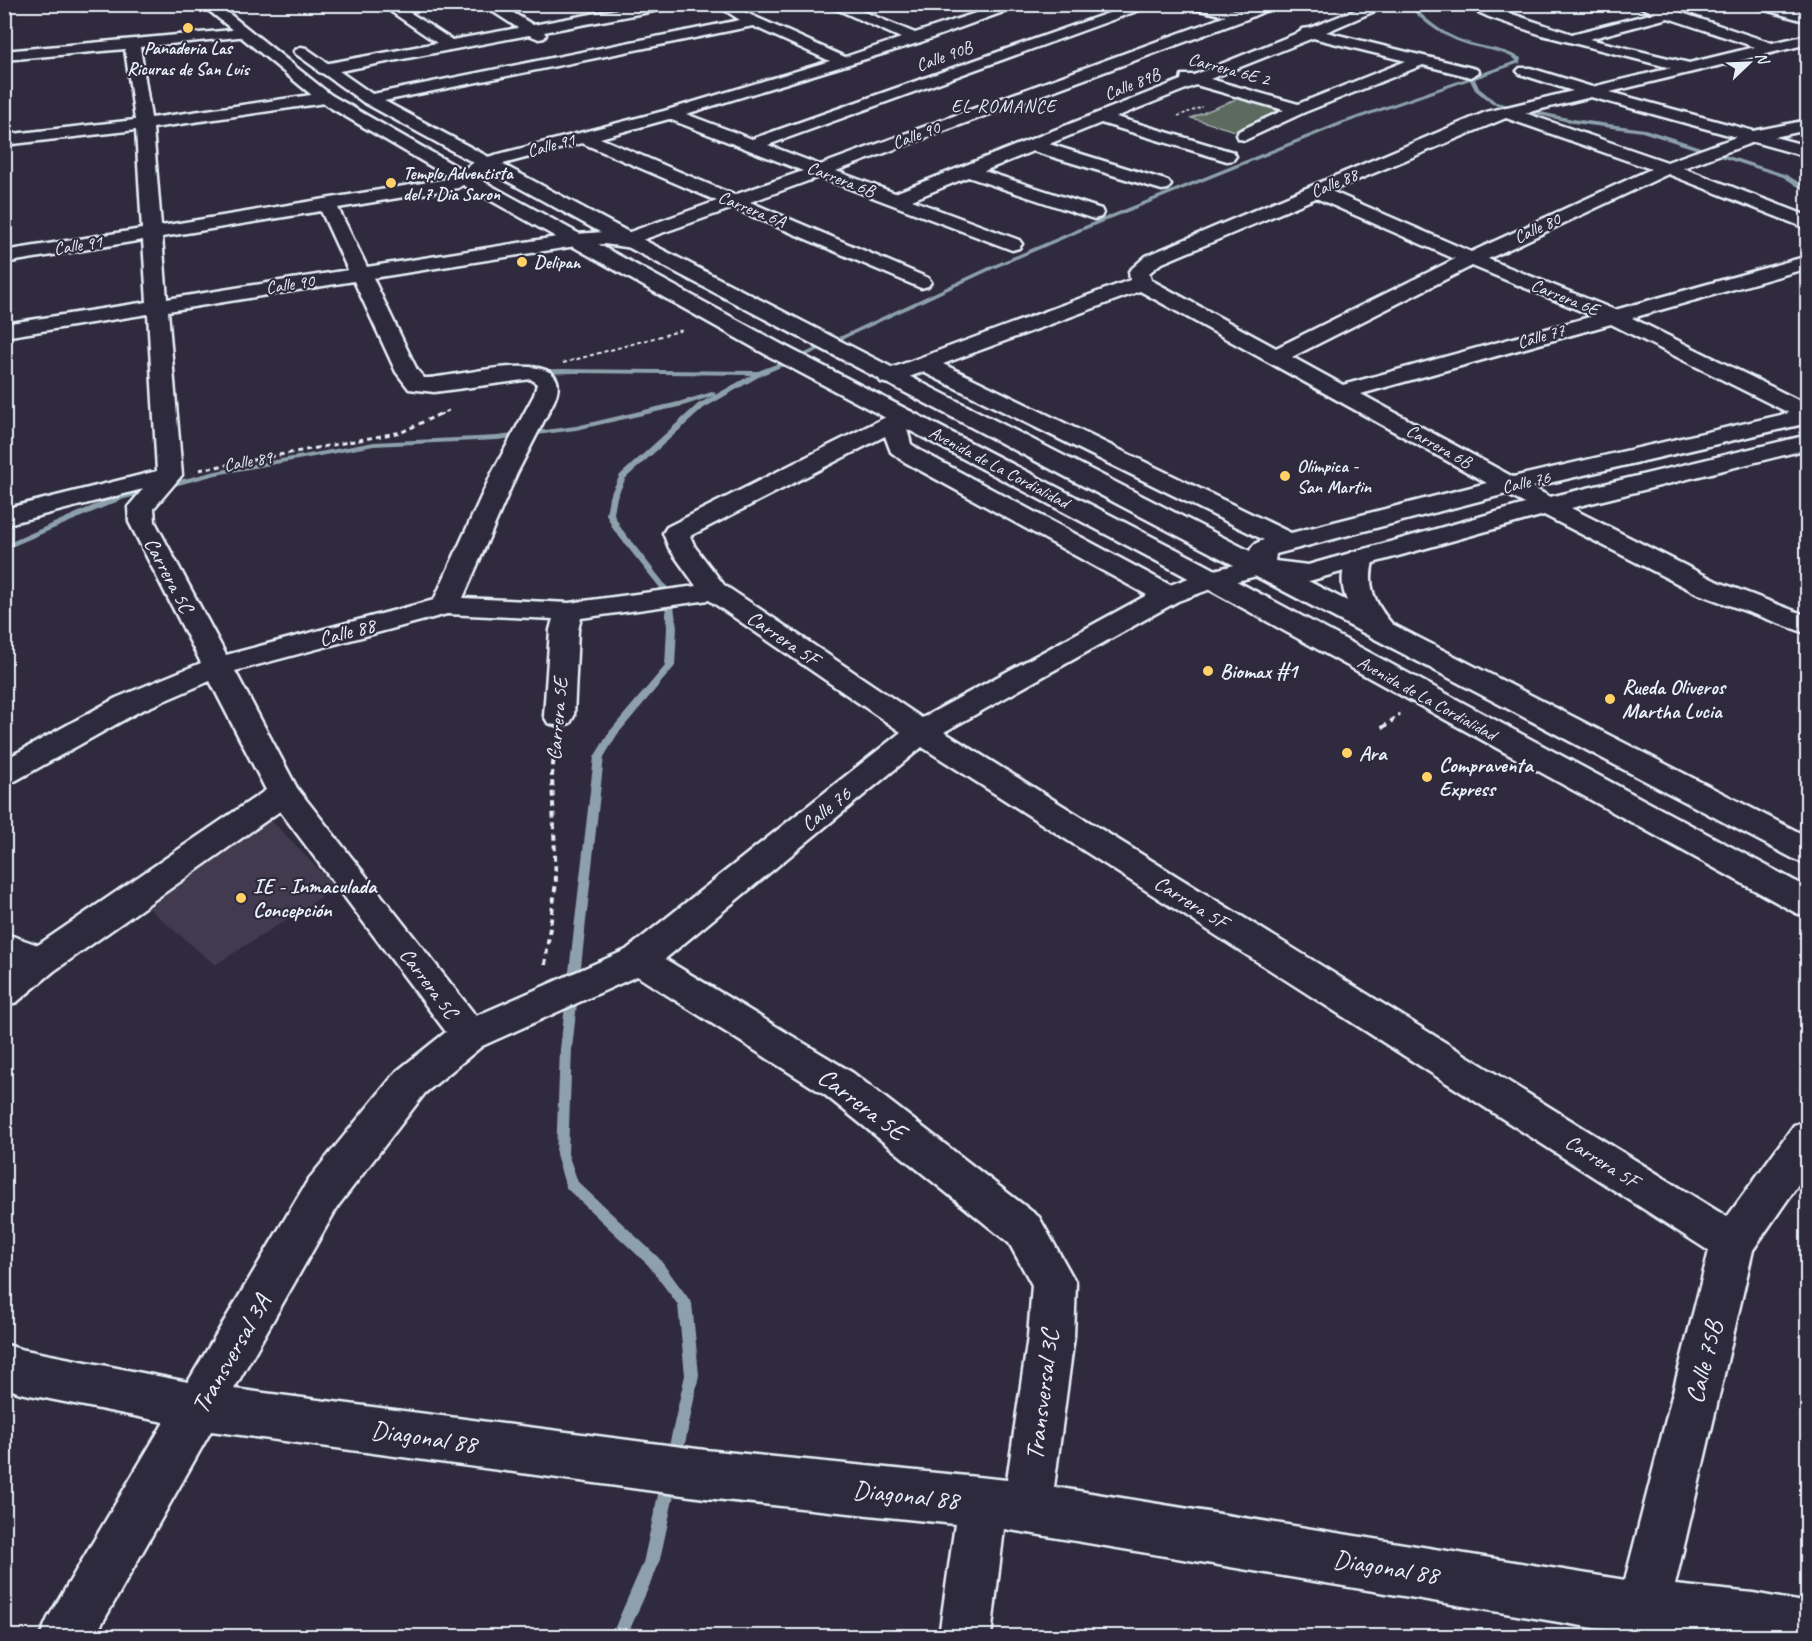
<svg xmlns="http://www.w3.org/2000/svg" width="1812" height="1641" viewBox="0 0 1812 1641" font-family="Caveat,sans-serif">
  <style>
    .built { fill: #423a50 }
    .green { fill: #5b6a60; stroke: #a2aeac; stroke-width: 1.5 }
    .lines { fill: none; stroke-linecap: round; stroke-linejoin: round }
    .stream { fill: #8da0ac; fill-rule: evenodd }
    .minor-casing { stroke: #e8f1f8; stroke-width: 5 }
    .major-casing { stroke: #e8f1f8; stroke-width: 5 }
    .path-far3 { stroke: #e8f1f8; stroke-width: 1.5; stroke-dasharray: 3 2; stroke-linecap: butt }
    .path-far2 { stroke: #e8f1f8; stroke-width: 2; stroke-dasharray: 4 3; stroke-linecap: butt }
    .path-far1 { stroke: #e8f1f8; stroke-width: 3; stroke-dasharray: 5 4; stroke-linecap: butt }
    .path { stroke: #e8f1f8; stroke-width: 4; stroke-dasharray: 6 4.5; stroke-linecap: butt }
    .minor { fill: #2f2a3d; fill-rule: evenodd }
    .major { fill: #2f2a3d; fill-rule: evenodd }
    .poi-dot { fill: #ffd166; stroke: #2f2a3d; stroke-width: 2 }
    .labels { text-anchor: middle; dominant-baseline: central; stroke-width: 4.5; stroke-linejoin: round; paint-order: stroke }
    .far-poi-label { font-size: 18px; font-weight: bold; fill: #e8f1f8; stroke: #2f2a3d; text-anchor: start }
    .far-street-label { font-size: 18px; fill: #e8f1f8; stroke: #2f2a3d }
    .far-neighbourhood-label { font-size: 18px; letter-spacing: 1.5px; fill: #e8f1f8; stroke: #2f2a3d }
    .street-label { font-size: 21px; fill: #e8f1f8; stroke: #2f2a3d }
    .poi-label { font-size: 21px; font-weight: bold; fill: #e8f1f8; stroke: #2f2a3d; text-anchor: start }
    .near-street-label { font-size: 26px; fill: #e8f1f8; stroke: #2f2a3d }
  </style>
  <rect width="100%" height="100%" fill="#2f2a3d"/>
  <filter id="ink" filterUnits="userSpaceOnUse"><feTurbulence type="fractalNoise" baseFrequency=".0167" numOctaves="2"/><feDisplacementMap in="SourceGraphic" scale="12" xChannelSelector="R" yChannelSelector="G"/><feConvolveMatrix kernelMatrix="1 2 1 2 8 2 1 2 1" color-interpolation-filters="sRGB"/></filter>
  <g filter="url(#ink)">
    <polygon class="built" points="271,820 336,888 215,965 148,908"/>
    <polygon class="green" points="1241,97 1285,108 1235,131 1191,118"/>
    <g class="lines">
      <g class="stream">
        <path d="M1407 4H1412C1429 24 1450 38 1475 44 1491 48 1507 50 1521 58L1520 63 1475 79 1479 88 1496 102 1573 119 1645 129 1787 175 1808 188V193L1783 177 1642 132 1573 123 1492 104 1475 90 1470 80 1344 124 1105 221 993 269 809 355 762 375 704 408 626 478 617 497 614 514 621 528 672 593 677 627 675 666 617 735 604 757 572 1049 568 1154 578 1182 658 1257 692 1303 699 1375 682 1459 679 1464 674 1467 669 1464 666 1459 685 1375 678 1305 648 1265 567 1189 565 1185 556 1154 560 1049 594 757 610 731 665 666 667 627 664 593 613 529 606 514 609 497 620 475 698 404 713 396 683 406 576 430 497 440 374 446 216 475 121 500 4 550V545L115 496 216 471 374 442 497 436 576 426 678 402 712 392H715V395L751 375 576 373 531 374 527 372 531 370 561 369 758 371 805 353 989 267 1101 219 1340 122 1516 61V60C1504 52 1489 50 1475 47 1448 40 1425 26 1407 4Z"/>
        <polygon points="669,1473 674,1476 677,1481 659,1564 627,1636 611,1636 643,1563 661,1481 664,1476"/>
      </g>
      <defs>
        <g id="minor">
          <polygon points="380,4 397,4 452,40 518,28 481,4 499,4 533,25 645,4 677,4 670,8 544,32 546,35 544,38 539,39 529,35 324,74 319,72 316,69 324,64 437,43"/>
          <path d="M825 4H845L915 33 1003 4H1025L921 42 686 114 752 139 1134 4H1156L768 145 820 165 1226 16 1186 7 1184 4H1211L1240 11 1259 4H1280L1247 19 836 171 895 193 1181 80 1182 75H1194L1300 32 1302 29 1310 28 1370 4H1391L1326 32 1476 69 1479 72 1471 77 1423 65 1305 112 1245 140 1239 139 1237 135 1239 131 1284 110 1196 85 1116 117 1233 152 1236 156 1233 160 1227 161 1101 123 1049 144 1168 181 1171 185 1168 189 1162 190 1033 151 984 171 1101 209 1103 213 1101 217 1094 219 968 177 912 200 1019 240 1022 244 1019 248 1012 250 819 177 750 202 928 278 931 282 928 286 921 288 733 208 642 240 640 246 633 248 604 244 576 246 373 278 417 370 424 378C453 379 581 340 554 401L517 473 463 598 569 603 696 586 669 548 663 533 667 527 896 412 904 410 912 412 916 417 907 429 911 444 921 451 1170 585 1202 573 1247 562C1250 549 1251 544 1264 540L923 372 889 384 881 382 878 377 881 372 1130 280 1129 271 1146 256 1486 112 1573 91 1520 74 1517 71 1520 68H1530L1592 87 1671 68 1542 35 1489 17 1461 4H1482L1572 34 1654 13 1633 4H1655L1772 43 1808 35V44L1610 92 1753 131 1808 120V130L1774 137 1808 146V157L1754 142 1683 168 1808 216V229L1668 174 1488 259 1615 310 1808 256V268L1632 318 1808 405V423L1532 487 1550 497 1808 435V449L1571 508 1716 581 1808 616V634L1696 593 1544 515 1309 581 1260 575 1222 585 1178 601 944 732 1727 1217 1794 1125 1808 1120V1170L1753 1250 1675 1585 1753 1593 1808 1603V1636H1676L1594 1628 1004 1529 991 1636H939L955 1524 705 1498 211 1431 95 1636H40L48 1618 164 1422 20 1393 4 1387V1344L20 1349 188 1382 308 1180 397 1071 446 1032 280 811 54 971 17 1002 4 1006V971L13 964 4 961V933L38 945 266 790 210 681 138 712 15 781 4 784V760L116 698 201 663 129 522 128 507 143 489 4 525V509L157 471 148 314 4 337V324L147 302 143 240 4 263V251L142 229 136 130 4 145V135L135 120 125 49 4 60V51L243 29 250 33 248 36 140 47 151 118 325 93 331 95 333 98 325 103 153 128 161 226 447 179 480 159 664 111 830 61 753 26 369 104 363 102 361 99 363 96 740 20 726 11 733 7 845 57 901 38ZM1668 18 1755 47 1689 63 1589 39ZM1313 38 1406 61 1298 104 1210 79ZM1591 97 1736 137 1667 162 1525 113ZM1506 118 1651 169 1471 252 1331 191ZM669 119 803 171 734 195 600 138ZM582 143 717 201 621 235 604 232 576 234 367 267 338 208 458 188 492 167ZM1316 198 1455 259 1276 348 1151 280 1149 273 1160 264ZM321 211 348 270 167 299 162 237ZM1472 266 1593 316 1343 385 1292 357ZM354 281 396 372 409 389 434 392 531 379 537 384 534 395 492 473 434 600 226 655 155 522 154 508 182 475 168 311ZM1140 291 1487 483 1291 533 943 364ZM1611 324 1789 413 1513 477 1361 394ZM885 436 891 452 903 461 1147 595 922 718 724 585 695 547 690 536ZM1506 494 1525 504 1308 565 1275 561 1276 554ZM709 600 901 732 626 950 476 1016 297 788 235 671 447 614 553 619 550 630 544 716 548 723 559 726 570 723 574 716 578 630 581 618ZM922 747 1709 1251 1625 1580 1054 1487 1074 1337 1076 1283 1039 1217 853 1073 665 959ZM637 976 825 1095 1009 1243 1032 1285 1028 1337 1007 1480 705 1450 234 1389 338 1206 425 1093 482 1046Z"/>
          <polygon points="1753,4 1777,4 1808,13 1808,22 1755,7"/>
        </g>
        <g id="major">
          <polygon points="201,4 217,4 331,95 468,173 781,344 1201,562 1808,888 1808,916 1796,913 1181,574 765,354 456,181 319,101"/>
          <path d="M301 47 306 48 375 96 634 235 1347 601C1340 585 1341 567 1352 552L1361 550 1370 552 1374 558C1366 585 1374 603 1392 624L1808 837V864L1796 860 620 243 363 102 296 54 294 51Z"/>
        </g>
      </defs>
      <use href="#minor" class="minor-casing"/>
      <use href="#major" class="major-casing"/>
      <polyline class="path-far3" points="1178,116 1202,107"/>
      <g class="path-far2">
        <polyline points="563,363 683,330"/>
        <polyline points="439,415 450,410"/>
      </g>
      <g class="path-far1">
        <polyline points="199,470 402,432 442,413"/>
        <polyline points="1391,721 1400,714"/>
      </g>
      <g class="path">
        <polyline points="1382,728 1393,720"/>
        <polyline points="545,965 556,882 552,776 555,743"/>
      </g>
      <use href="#minor" class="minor"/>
      <use href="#major" class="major"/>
    </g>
  </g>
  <g class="poi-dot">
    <circle cx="188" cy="28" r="6"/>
    <circle cx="391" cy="183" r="6"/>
    <circle cx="522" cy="262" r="6"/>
    <circle cx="1285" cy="476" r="6"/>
    <circle cx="1208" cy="671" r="6"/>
    <circle cx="1610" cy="699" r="6"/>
    <circle cx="1347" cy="753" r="6"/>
    <circle cx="1427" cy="777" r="6"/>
    <circle cx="241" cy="898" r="6"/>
  </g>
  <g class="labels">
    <g class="far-poi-label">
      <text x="188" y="48" text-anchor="middle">Panaderia Las<tspan x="188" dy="21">Ricuras de San Luis</tspan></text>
      <text x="403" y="173">Templo Adventista<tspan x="403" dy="21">del 7 Dia Saron</tspan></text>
      <text x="534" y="262">Delipan</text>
      <text x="1297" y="466">Olímpica -<tspan x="1297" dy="21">San Martin</tspan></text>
    </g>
    <g class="far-street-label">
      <text transform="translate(944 56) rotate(-20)">Calle 90B</text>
      <text transform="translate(1229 69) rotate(15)">Carrera 6E 2</text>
      <text transform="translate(1132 84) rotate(-22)">Calle 89B</text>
      <text transform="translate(916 135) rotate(-20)">Calle 90</text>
      <text transform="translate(551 145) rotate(-15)">Calle 91</text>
      <text transform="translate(841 179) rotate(21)">Carrera 6B</text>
      <text transform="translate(1334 183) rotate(-23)">Calle 88</text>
      <text transform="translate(752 209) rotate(22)">Carrera 6A</text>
      <text transform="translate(1537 228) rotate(-25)">Calle 80</text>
      <text transform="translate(78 245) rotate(-9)">Calle 91</text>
      <text transform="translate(290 284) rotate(-9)">Calle 90</text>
      <text transform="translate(1565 297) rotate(22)">Carrera 6E</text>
      <text transform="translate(1541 336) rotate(-16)">Calle 77</text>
      <text transform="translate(1439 446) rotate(29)">Carrera 6B</text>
      <text transform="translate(248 461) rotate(-10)">Calle 89</text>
      <text transform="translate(999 467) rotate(28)">Avenida de La Cordialidad</text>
      <text transform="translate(1526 482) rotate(-13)">Calle 76</text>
      <text transform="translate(1427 698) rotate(29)">Avenida de La Cordialidad</text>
    </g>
    <g class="far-neighbourhood-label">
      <text x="1004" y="106">EL ROMANCE</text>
    </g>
    <g class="street-label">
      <text transform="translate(169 575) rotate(62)">Carrera 5C</text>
      <text transform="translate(347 632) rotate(-15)">Calle 88</text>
      <text transform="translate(783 638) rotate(34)">Carrera 5F</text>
      <text transform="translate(557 719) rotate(-85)">Carrera 5E</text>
      <text transform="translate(826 809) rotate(-39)">Calle 76</text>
      <text transform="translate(1191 902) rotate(32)">Carrera 5F</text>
      <text transform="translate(429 983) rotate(53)">Carrera 5C</text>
      <text transform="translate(1602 1161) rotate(32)">Carrera 5F</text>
    </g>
    <g class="poi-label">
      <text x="1220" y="671">Biomax #1</text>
      <text x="1622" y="687">Rueda Oliveros<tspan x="1622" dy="24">Martha Lucia</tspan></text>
      <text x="1359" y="753">Ara</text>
      <text x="1439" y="765">Compraventa<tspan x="1439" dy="24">Express</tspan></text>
      <text x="253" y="886">IE - Inmaculada<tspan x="253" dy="24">Concepción</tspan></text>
    </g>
    <g class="near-street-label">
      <text transform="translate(862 1104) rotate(37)">Carrera 5E</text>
      <text transform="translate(231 1354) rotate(-60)">Transversal 3A</text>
      <text transform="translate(1704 1362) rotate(-76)">Calle 75B</text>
      <text transform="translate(1042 1395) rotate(-83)">Transversal 3C</text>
      <text transform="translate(424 1437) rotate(8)">Diagonal 88</text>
      <text transform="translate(906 1495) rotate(6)">Diagonal 88</text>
      <text transform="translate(1386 1567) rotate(9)">Diagonal 88</text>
    </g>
  </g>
  <rect width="1812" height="1641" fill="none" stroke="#2f2a3d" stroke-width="24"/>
  <rect x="12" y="12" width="1788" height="1617" fill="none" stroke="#e8f1f8" stroke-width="2" filter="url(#ink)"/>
  <g transform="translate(1749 63) rotate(67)" stroke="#2f2a3d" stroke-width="4.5" paint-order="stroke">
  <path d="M0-4.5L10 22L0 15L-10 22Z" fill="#e8f1f8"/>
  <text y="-9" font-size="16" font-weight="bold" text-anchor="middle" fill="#e8f1f8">N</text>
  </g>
</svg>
